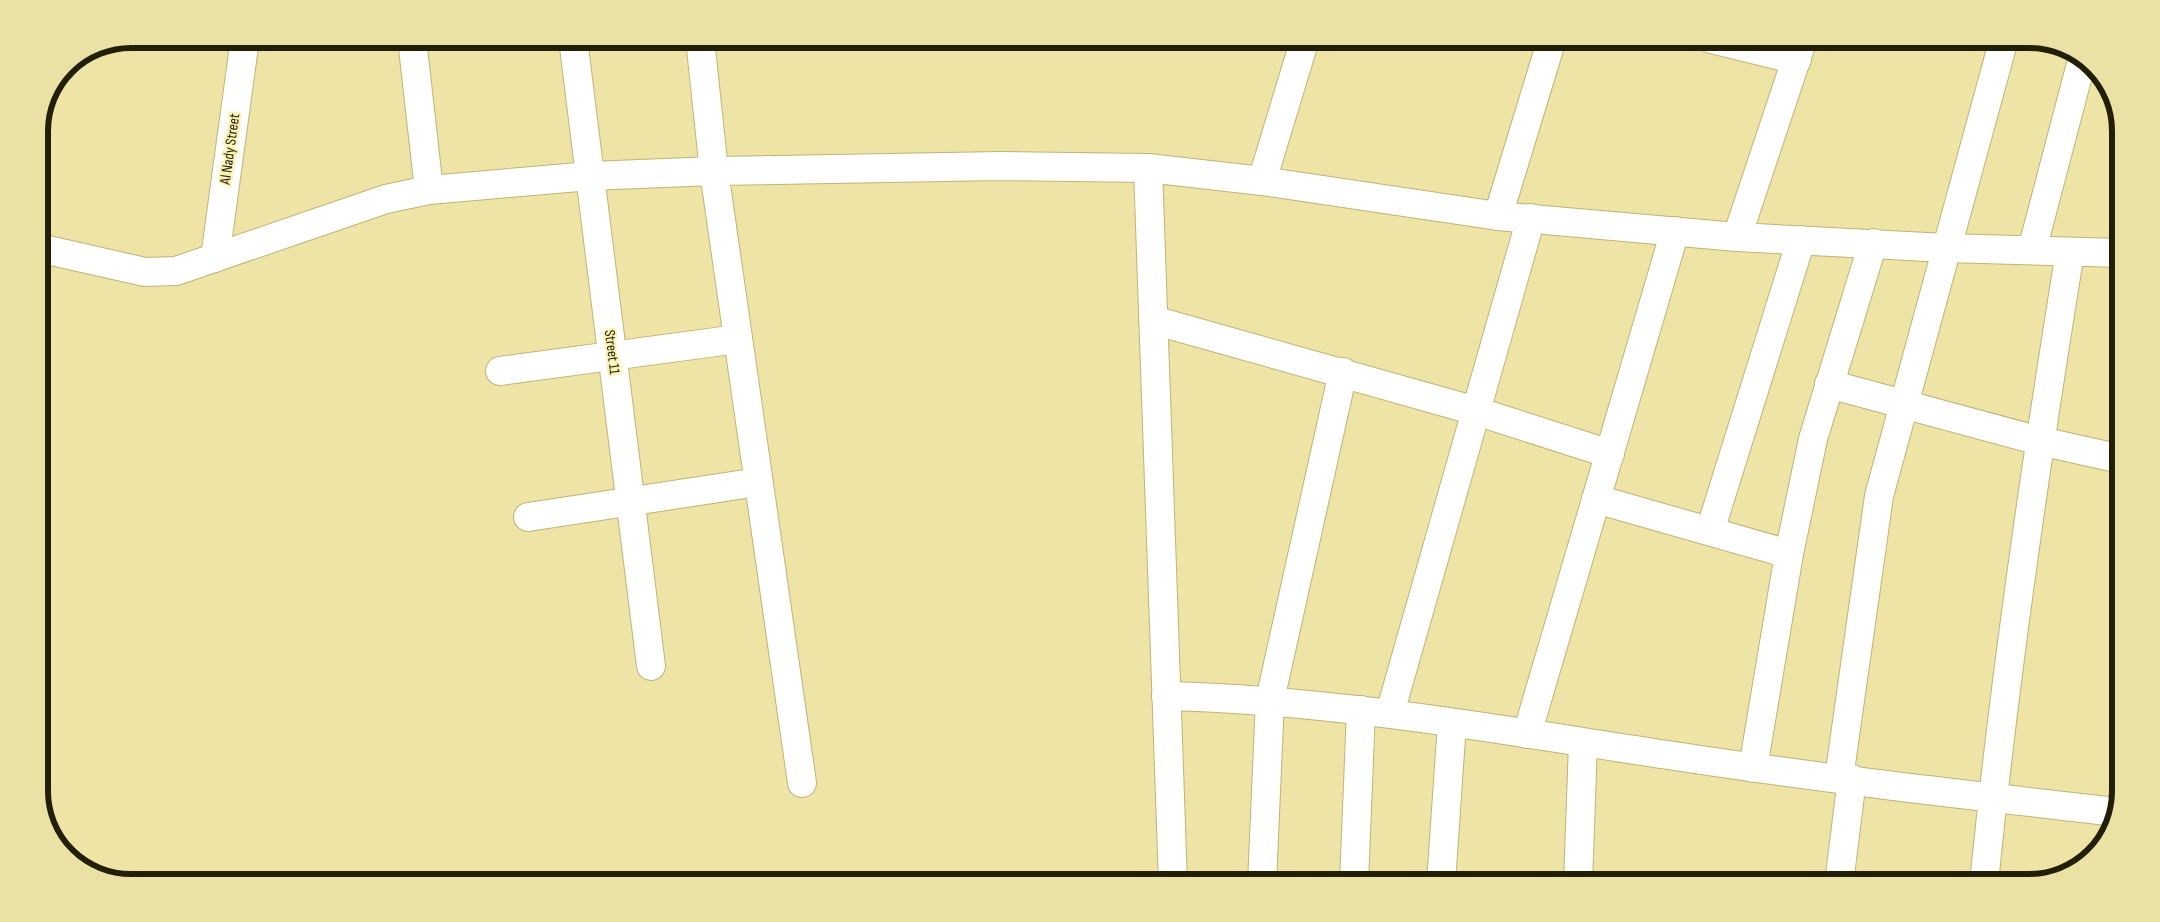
<svg xmlns="http://www.w3.org/2000/svg" width="2160" height="922" viewBox="0 0 2160 922" font-family="'Sofia Sans Condensed',sans-serif">
  <style>
    .lines { fill: none; stroke-linecap: round; stroke-linejoin: round }
    .minor-casing { stroke: #beb478; stroke-width: 30 }
    .minor { stroke: #fff; stroke-width: 28 }
    .labels { text-anchor: middle; dominant-baseline: central; stroke-width: 4.5; stroke-linejoin: round; paint-order: stroke }
    .street-label { font-size: 15px; fill: #231f06; stroke: #fbf2b3 }
    .rim { fill: none; stroke: #231f06; stroke-width: 6 }
  </style>
  <rect width="100%" height="100%" fill="#eee4a6"/>
  <g class="lines">
    <defs>
      <g id="minor">
        <polyline points="412,39 429,190"/>
        <polyline points="573,39 651,666"/>
        <polyline points="700,39 714,171 802,783"/>
        <polyline points="1711,39 1797,60"/>
        <polyline points="1148,168 1173,883"/>
        <polyline points="1262,181 1305,39"/>
        <polyline points="1498,216 1552,39"/>
        <polyline points="1737,237 1803,39"/>
        <polyline points="39,248 145,272 176,271 386,199 429,190 590,176 714,171 1001,166 1148,168 1262,181 1498,216 1737,237 1946,248 2121,253"/>
        <polyline points="2032,250 2082,60"/>
        <polyline points="215,258 245,39"/>
        <polyline points="1153,320 1476,411 1610,454"/>
        <polyline points="500,371 738,339"/>
        <polyline points="1829,384 2040,441 2121,459"/>
        <polyline points="1596,499 1789,554"/>
        <polyline points="528,517 758,482"/>
        <polyline points="1710,531 1801,240"/>
        <path d="M1166 696C1335 700 1501 730 1668 755 1817 778 1967 795 2117 812"/>
        <polyline points="1390,713 1531,218"/>
        <polyline points="1527,734 1675,231"/>
        <polyline points="1753,768 1789,554 1813,439 1873,243"/>
        <polyline points="1839,778 1879,496 2004,39"/>
        <polyline points="1262,883 1270,700 1343,372"/>
        <polyline points="1354,883 1361,710"/>
        <polyline points="1441,883 1452,723"/>
        <polyline points="1578,883 1583,743"/>
        <polyline points="1839,883 1852,779"/>
        <path d="M1984 883C2005 672 2036 461 2070 252"/>
      </g>
    </defs>
    <use href="#minor" class="minor-casing"/>
    <use href="#minor" class="minor"/>
  </g>
  <g class="labels">
    <g class="street-label">
      <text transform="translate(230 149) rotate(-82)">Al Nady Street</text>
      <text transform="translate(612 352) rotate(83)">Street 11</text>
    </g>
  </g>
  <path d="M0 0H2160V922H0ZM131 48H2029A83 83 0 0 1 2112 131V791A83 83 0 0 1 2029 874H131A83 83 0 0 1 48 791V131A83 83 0 0 1 131 48Z" fill="#eae1a5" fill-rule="evenodd"/>
  <path class="rim" d="M131 48H2029A83 83 0 0 1 2112 131V791A83 83 0 0 1 2029 874H131A83 83 0 0 1 48 791V131A83 83 0 0 1 131 48Z"/>
</svg>
